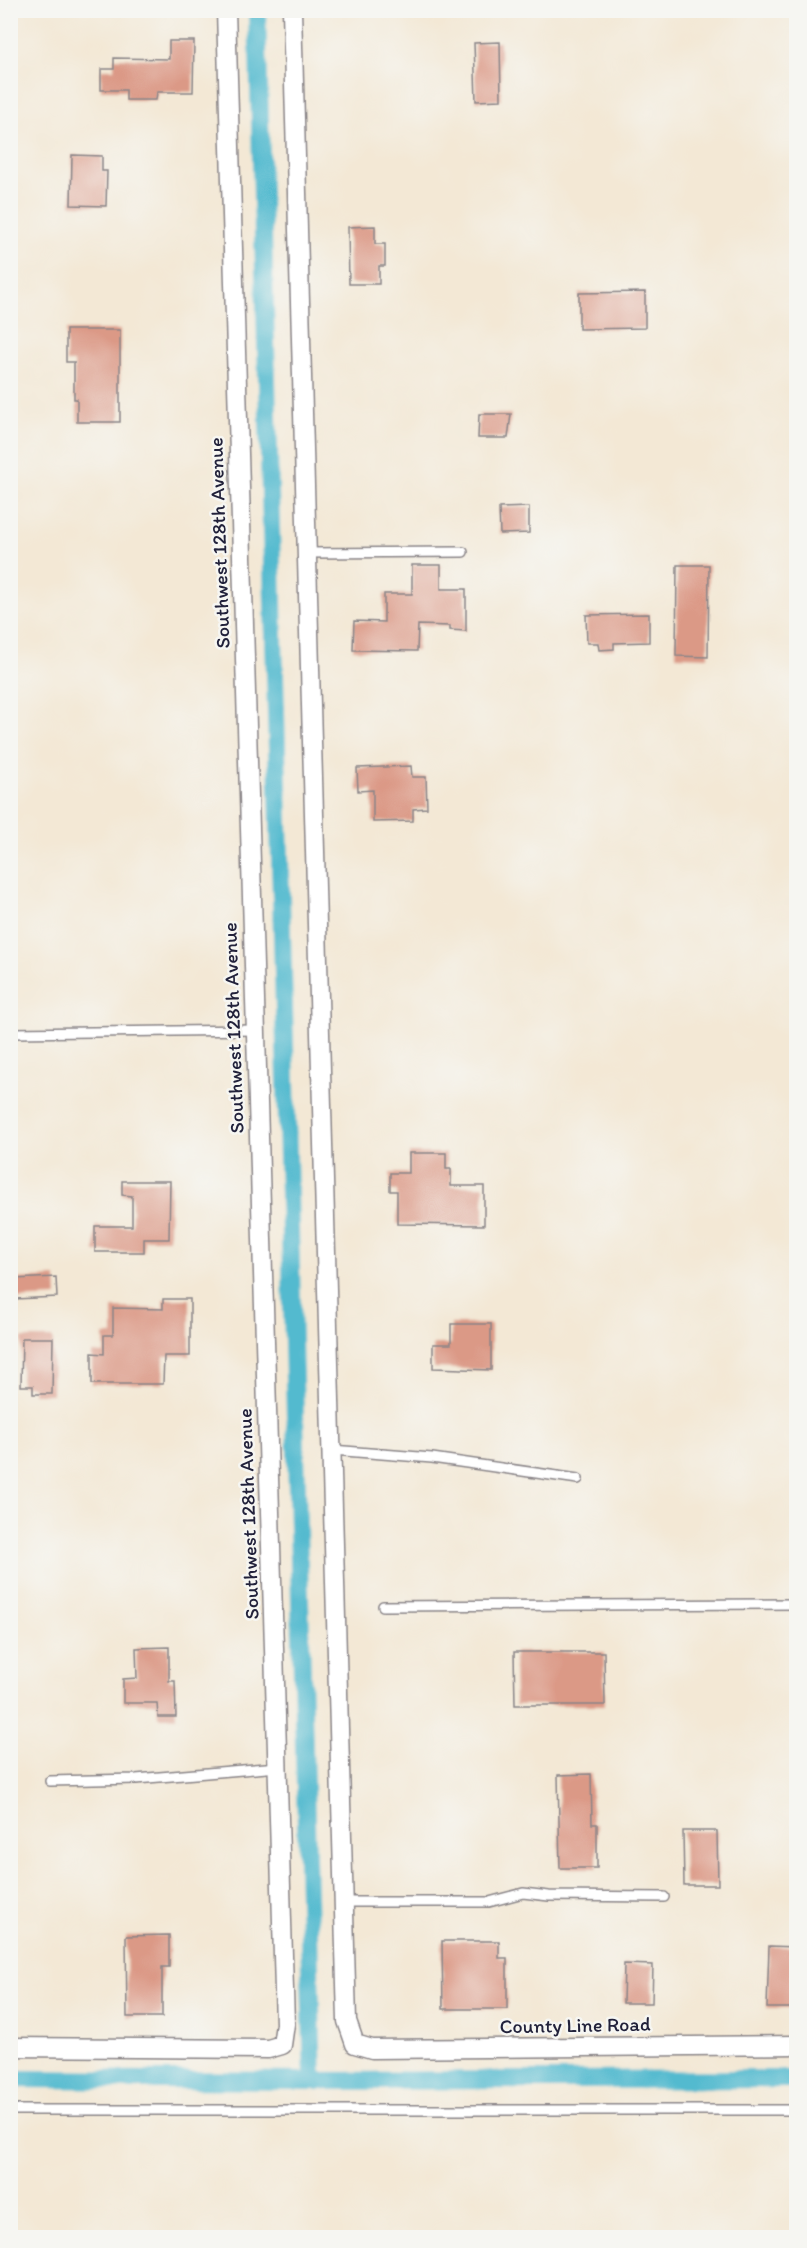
<svg xmlns="http://www.w3.org/2000/svg" width="807" height="2248" viewBox="0 0 807 2248" font-family="Itim,sans-serif">
  <style>
    .lines { fill: none; stroke-linecap: round; stroke-linejoin: round }
    .canal { stroke: #52bacf; stroke-width: 18 }
    .building { fill: #db9986 }
    .service-casing { stroke: #8a8588; stroke-width: 12 }
    .minor-casing { stroke: #8a8588; stroke-width: 21 }
    .service { stroke: #fff; stroke-width: 9 }
    .minor { stroke: #fff; stroke-width: 18 }
    .labels { text-anchor: middle; dominant-baseline: central; stroke-width: 5; stroke-linejoin: round; paint-order: stroke }
    .street-label { font-size: 20px; fill: #22223b; stroke: #f6f6f2 }
  </style>
  <rect width="100%" height="100%" fill="#f6f6f2"/>
  <filter id="ink" filterUnits="userSpaceOnUse"><feTurbulence type="fractalNoise" baseFrequency=".0167" numOctaves="2"/><feDisplacementMap in="SourceGraphic" scale="12" xChannelSelector="R" yChannelSelector="G"/><feConvolveMatrix kernelMatrix="1 2 1 2 8 2 1 2 1" color-interpolation-filters="sRGB"/></filter>
  <filter id="wash" filterUnits="userSpaceOnUse"><feTurbulence type="fractalNoise" baseFrequency=".008" numOctaves="4" result="noise"/><feDisplacementMap in="SourceGraphic" scale="24" xChannelSelector="R" yChannelSelector="G"/><feGaussianBlur stdDeviation="1.35" result="paint"/><feColorMatrix in="noise" values="0 0 0 0 0 0 0 0 0 0 0 0 0 0 0 0 0 1.4 0 .05"/><feComposite in="paint" operator="in"/></filter>
  <g filter="url(#wash)">
    <rect width="100%" height="100%" fill="#f3e8d5"/>
    <g class="lines">
      <g class="canal">
        <polyline points="257,10 313,2081"/>
        <polyline points="10,2079 313,2081 796,2079"/>
      </g>
    </g>
    <g id="blocks">
      <g class="building">
        <polygon points="169,41 194,41 193,92 157,92 156,100 126,100 126,90 101,90 101,69 114,69 114,58 169,59"/>
        <polygon points="500,42 501,100 476,101 474,43"/>
        <polygon points="72,155 102,156 102,171 107,171 106,206 71,205"/>
        <polygon points="375,226 375,244 385,244 385,266 379,266 379,284 349,284 348,227"/>
        <polygon points="645,292 645,328 579,329 579,293"/>
        <polygon points="66,330 120,330 120,422 77,422 77,399 74,399 74,362 66,362"/>
        <polygon points="479,414 511,414 508,438 478,438"/>
        <polygon points="529,507 529,533 500,534 499,508"/>
        <polygon points="412,565 441,565 441,589 466,589 466,631 450,630 450,626 418,625 417,651 353,650 354,621 384,622 384,594 412,594"/>
        <polygon points="677,565 709,565 708,657 676,656"/>
        <polygon points="649,614 649,642 614,643 614,649 599,650 598,643 587,643 586,615"/>
        <polygon points="411,766 412,777 426,777 427,808 413,809 413,821 373,822 373,790 358,791 357,768"/>
        <polygon points="409,1153 446,1153 446,1169 451,1169 451,1186 484,1186 484,1225 397,1224 397,1191 390,1191 390,1173 409,1173"/>
        <polygon points="122,1181 170,1181 169,1239 144,1239 144,1252 95,1252 95,1226 132,1226 132,1196 122,1195"/>
        <polygon points="56,1277 57,1297 15,1299 14,1279"/>
        <polygon points="163,1299 190,1299 190,1356 164,1356 163,1384 92,1384 92,1353 104,1354 104,1335 113,1335 113,1308 163,1309"/>
        <polygon points="451,1324 491,1324 491,1370 433,1368 433,1344 451,1344"/>
        <polygon points="22,1338 53,1338 52,1394 33,1394 33,1386 21,1386"/>
        <polygon points="169,1647 169,1681 175,1681 176,1717 158,1717 157,1703 123,1703 123,1679 137,1678 136,1648"/>
        <polygon points="514,1652 604,1652 605,1705 515,1705"/>
        <polygon points="591,1774 592,1824 597,1824 597,1868 560,1868 558,1775"/>
        <polygon points="683,1831 717,1831 718,1885 684,1885"/>
        <polygon points="169,1935 169,1967 162,1967 162,2017 127,2017 126,1936"/>
        <polygon points="442,1941 499,1941 499,1958 507,1958 507,2009 443,2009"/>
        <polygon points="769,1946 796,1947 796,2008 767,2008"/>
        <polygon points="624,1964 653,1965 652,2003 623,2003"/>
      </g>
    </g>
  </g>
  <g filter="url(#ink)">
    <use href="#blocks" fill-opacity="0" stroke="#8a8588" stroke-width="1.5"/>
    <g class="lines">
      <defs>
        <g id="service">
          <polyline points="307,553 463,552"/>
          <polyline points="12,1033 256,1030"/>
          <polyline points="332,1450 432,1458 578,1479"/>
          <polyline points="383,1606 796,1604"/>
          <polyline points="50,1781 136,1779 278,1767"/>
          <polyline points="344,1902 489,1902 523,1893 549,1896 664,1897"/>
          <polyline points="10,2110 796,2110"/>
        </g>
        <g id="minor">
          <polyline points="292,10 347,2021 355,2044 372,2049 796,2045"/>
          <polyline points="10,2047 268,2049 282,2045 285,2024 226,10"/>
        </g>
      </defs>
      <use href="#service" class="service-casing"/>
      <use href="#minor" class="minor-casing"/>
      <use href="#service" class="service"/>
      <use href="#minor" class="minor"/>
    </g>
  </g>
  <g class="labels">
    <g class="street-label">
      <text transform="translate(219 543) rotate(-92)">Southwest 128th Avenue</text>
      <text transform="translate(233 1028) rotate(-92)">Southwest 128th Avenue</text>
      <text transform="translate(248 1514) rotate(-92)">Southwest 128th Avenue</text>
      <text transform="translate(575 2025) rotate(-1)">County Line Road</text>
    </g>
  </g>
  <rect width="807" height="2248" fill="none" stroke="#f6f6f2" stroke-width="36"/>
</svg>
